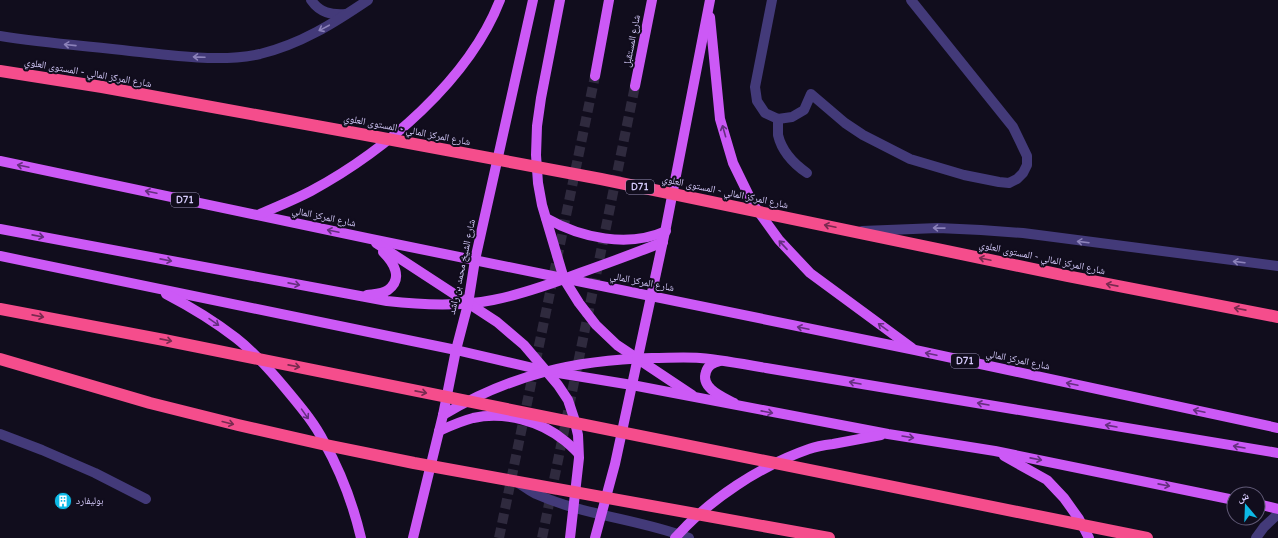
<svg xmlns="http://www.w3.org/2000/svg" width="1278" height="538" viewBox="0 0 1278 538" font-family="'Varela Round','Noto Naskh Arabic',sans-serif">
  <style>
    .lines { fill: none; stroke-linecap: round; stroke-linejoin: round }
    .major-tunnel { stroke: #2f2a3e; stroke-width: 10; stroke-dasharray: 10 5; stroke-linecap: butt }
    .minor { stroke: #433a79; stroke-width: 10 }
    .major { stroke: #cc59f6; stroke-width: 10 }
    .highway { stroke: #f54d8c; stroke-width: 12 }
    .oneway { stroke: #8c82ba }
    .oneway2 { stroke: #652f7f }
    .oneway3 { stroke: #782a4f }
    .labels { text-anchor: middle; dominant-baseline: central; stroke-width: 4; stroke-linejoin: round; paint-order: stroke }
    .shield { fill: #110d1d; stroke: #9b92b9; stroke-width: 1 }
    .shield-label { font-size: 9px; font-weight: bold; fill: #d6cbfc }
    .street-label { font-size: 10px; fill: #d6cbfc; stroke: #110d1d }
    .poi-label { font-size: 10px; fill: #d6cbfc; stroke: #110d1d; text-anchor: start }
  </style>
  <rect width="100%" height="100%" fill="#110d1d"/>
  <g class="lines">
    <g class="major-tunnel">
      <polyline points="499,538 595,76"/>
      <polyline points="542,538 635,86"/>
    </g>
    <g class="minor">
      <path d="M311 0C320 13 331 15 346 14"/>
      <polyline points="772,0 755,87 757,101 765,113 778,119 792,117 804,110 811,94 845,123 863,135 910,159 964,175 999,182 1009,183 1017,179 1023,173 1027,165 1027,156 1013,127 911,0"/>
      <path d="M0 36C43 43 86 46 130 51 173 55 218 63 260 54 301 44 334 23 368 0"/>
      <path d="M778 119C778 124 778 130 778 135 782 152 794 164 807 173"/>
      <polyline points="862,231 938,228 981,230 1023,233 1278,266"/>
      <polyline points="0,434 42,450 95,473 146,499"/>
      <path d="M518 483C524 486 530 491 536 494 585 516 639 519 689 538"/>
      <polyline points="1256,538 1264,527 1278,514"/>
    </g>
    <g class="major">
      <polyline points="560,0 541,98 537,126 536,155 538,183 542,205 564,279 579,303 596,325 617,345 692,395"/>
      <polyline points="710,17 720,119 733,163 753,204 779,240 810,273 912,348"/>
      <polyline points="595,76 609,0"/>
      <polyline points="635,86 652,0"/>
      <polyline points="0,161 371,239 915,350 1278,428"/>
      <path d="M258 215C276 207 294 200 311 191 385 151 469 80 500 0"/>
      <path d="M546 218C581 238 628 248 666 231"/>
      <path d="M0 229 387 301C422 305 458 307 493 300 523 294 551 284 580 273 608 263 636 253 663 242"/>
      <polyline points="376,243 497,322 524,345 558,385 568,400 574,418 578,435 579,458 570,538"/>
      <polyline points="0,256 456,350 546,371 632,385 888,434 995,451 1234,500"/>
      <path d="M166 294C191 307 214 321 236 338 254 352 270 370 285 388 299 405 314 422 324 442 341 472 353 504 361 538"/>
      <path d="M367 295C374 294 383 294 388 290 404 278 393 262 383 252"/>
      <path d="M720 361C713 363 708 365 706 372 700 388 723 397 734 403"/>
      <path d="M443 415C510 375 574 360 652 358 668 358 684 357 700 358 722 360 744 364 766 368L1278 453"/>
      <path d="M439 431C450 426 461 421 473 418 504 411 541 421 565 441 570 445 574 449 578 453"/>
      <polyline points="1004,456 1047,480 1064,498 1079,519 1089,538"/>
      <polyline points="1258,504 1278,509"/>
      <polyline points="413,538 443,415 456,350 468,304 475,260 533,0"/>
      <polyline points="595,538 615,464 666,227 710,0"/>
      <path d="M675 538C710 499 760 466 809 449 817 446 825 445 833 444 849 441 865 438 881 435"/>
    </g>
    <g class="highway">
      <polyline points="0,71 102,87 366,135 601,179 1067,276 1278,317"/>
      <polyline points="0,309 164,340 1147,538"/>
      <polyline points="0,359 150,403 238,425 326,445 414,463 829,538"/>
    </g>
  </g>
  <defs><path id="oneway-shaft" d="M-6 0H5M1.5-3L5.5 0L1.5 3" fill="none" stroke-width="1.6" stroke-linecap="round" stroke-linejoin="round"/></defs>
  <g class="oneway">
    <use href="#oneway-shaft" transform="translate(324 28) rotate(152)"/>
    <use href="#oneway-shaft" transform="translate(70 45) rotate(-174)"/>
    <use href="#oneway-shaft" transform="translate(199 57) rotate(-178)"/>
    <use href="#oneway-shaft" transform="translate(939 228) rotate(-179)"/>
    <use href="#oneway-shaft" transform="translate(1083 242) rotate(-173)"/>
    <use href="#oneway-shaft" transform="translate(1239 262) rotate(-173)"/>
  </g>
  <g class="oneway2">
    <use href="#oneway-shaft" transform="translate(724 131) rotate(-106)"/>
    <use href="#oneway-shaft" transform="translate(23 166) rotate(-168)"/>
    <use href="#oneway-shaft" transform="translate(151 192) rotate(-168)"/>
    <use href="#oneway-shaft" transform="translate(333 231) rotate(-168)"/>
    <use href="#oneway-shaft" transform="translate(38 236) rotate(11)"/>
    <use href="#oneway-shaft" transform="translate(783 245) rotate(-133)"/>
    <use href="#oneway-shaft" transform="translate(166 260) rotate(11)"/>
    <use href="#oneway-shaft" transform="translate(294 284) rotate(11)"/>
    <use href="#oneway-shaft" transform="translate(214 322) rotate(35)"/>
    <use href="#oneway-shaft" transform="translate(883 327) rotate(-144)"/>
    <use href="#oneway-shaft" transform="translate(803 328) rotate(-168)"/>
    <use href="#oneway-shaft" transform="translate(931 354) rotate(-168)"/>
    <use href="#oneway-shaft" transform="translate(855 383) rotate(-170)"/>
    <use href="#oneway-shaft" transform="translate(1072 384) rotate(-168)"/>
    <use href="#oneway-shaft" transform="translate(983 404) rotate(-170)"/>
    <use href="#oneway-shaft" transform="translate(1199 411) rotate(-168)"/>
    <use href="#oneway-shaft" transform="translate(767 412) rotate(11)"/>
    <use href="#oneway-shaft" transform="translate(305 414) rotate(55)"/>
    <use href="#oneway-shaft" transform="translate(1111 426) rotate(-170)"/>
    <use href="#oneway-shaft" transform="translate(908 437) rotate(9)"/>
    <use href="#oneway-shaft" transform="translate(1239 447) rotate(-170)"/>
    <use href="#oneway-shaft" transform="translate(1036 459) rotate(11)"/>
    <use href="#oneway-shaft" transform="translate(1164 485) rotate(11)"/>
  </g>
  <g class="oneway3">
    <use href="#oneway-shaft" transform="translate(830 226) rotate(-168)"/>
    <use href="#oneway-shaft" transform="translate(985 259) rotate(-168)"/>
    <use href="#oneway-shaft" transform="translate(1112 285) rotate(-169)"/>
    <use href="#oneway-shaft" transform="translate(1240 309) rotate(-169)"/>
    <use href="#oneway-shaft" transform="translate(38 316) rotate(11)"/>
    <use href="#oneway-shaft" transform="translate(166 340) rotate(11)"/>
    <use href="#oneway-shaft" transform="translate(294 366) rotate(11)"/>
    <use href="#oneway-shaft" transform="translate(421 392) rotate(11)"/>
    <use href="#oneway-shaft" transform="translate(228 423) rotate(14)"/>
  </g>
  <defs>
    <symbol id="building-disc" viewBox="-11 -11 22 22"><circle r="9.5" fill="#0db9e6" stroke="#110d1d"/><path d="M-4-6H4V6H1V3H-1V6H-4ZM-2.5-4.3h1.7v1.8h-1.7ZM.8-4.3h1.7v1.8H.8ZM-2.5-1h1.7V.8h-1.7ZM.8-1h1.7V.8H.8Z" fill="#fff"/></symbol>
  </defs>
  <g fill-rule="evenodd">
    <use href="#building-disc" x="53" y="491" width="20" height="20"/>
  </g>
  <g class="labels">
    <g class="shield">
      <rect x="626" y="180" width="28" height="14" rx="3"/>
      <rect x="171" y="193" width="28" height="14" rx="3"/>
      <rect x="951" y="354" width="28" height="14" rx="3"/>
    </g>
    <g class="shield-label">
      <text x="640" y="187">D71</text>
      <text x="185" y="200">D71</text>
      <text x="965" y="361">D71</text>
    </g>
    <g class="street-label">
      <text transform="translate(632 41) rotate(-79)">شارع المستقبل</text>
      <text transform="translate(88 73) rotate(10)">شارع المركز المالي - المستوى العلوي</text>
      <text transform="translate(407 130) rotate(11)">شارع المركز المالي - المستوى العلوي</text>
      <text transform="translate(725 192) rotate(12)">شارع المركز المالي - المستوى العلوي</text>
      <text transform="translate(324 217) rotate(12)">شارع المركز المالي</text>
      <text transform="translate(1042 258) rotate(12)">شارع المركز المالي - المستوى العلوي</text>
      <text transform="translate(462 267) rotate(-78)">شارع الشيخ محمد بن راشد</text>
      <text transform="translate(642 282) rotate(11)">شارع المركز المالي</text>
      <text transform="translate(1018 360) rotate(12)">شارع المركز المالي</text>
    </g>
    <g class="poi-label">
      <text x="76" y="501">بوليفارد</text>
    </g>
  </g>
  <g transform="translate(1246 506) rotate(341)"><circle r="19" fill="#110d1d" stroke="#605976"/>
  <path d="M0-3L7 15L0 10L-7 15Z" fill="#0db9e6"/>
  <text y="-6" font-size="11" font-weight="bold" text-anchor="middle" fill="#d6cbfc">ش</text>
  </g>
</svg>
